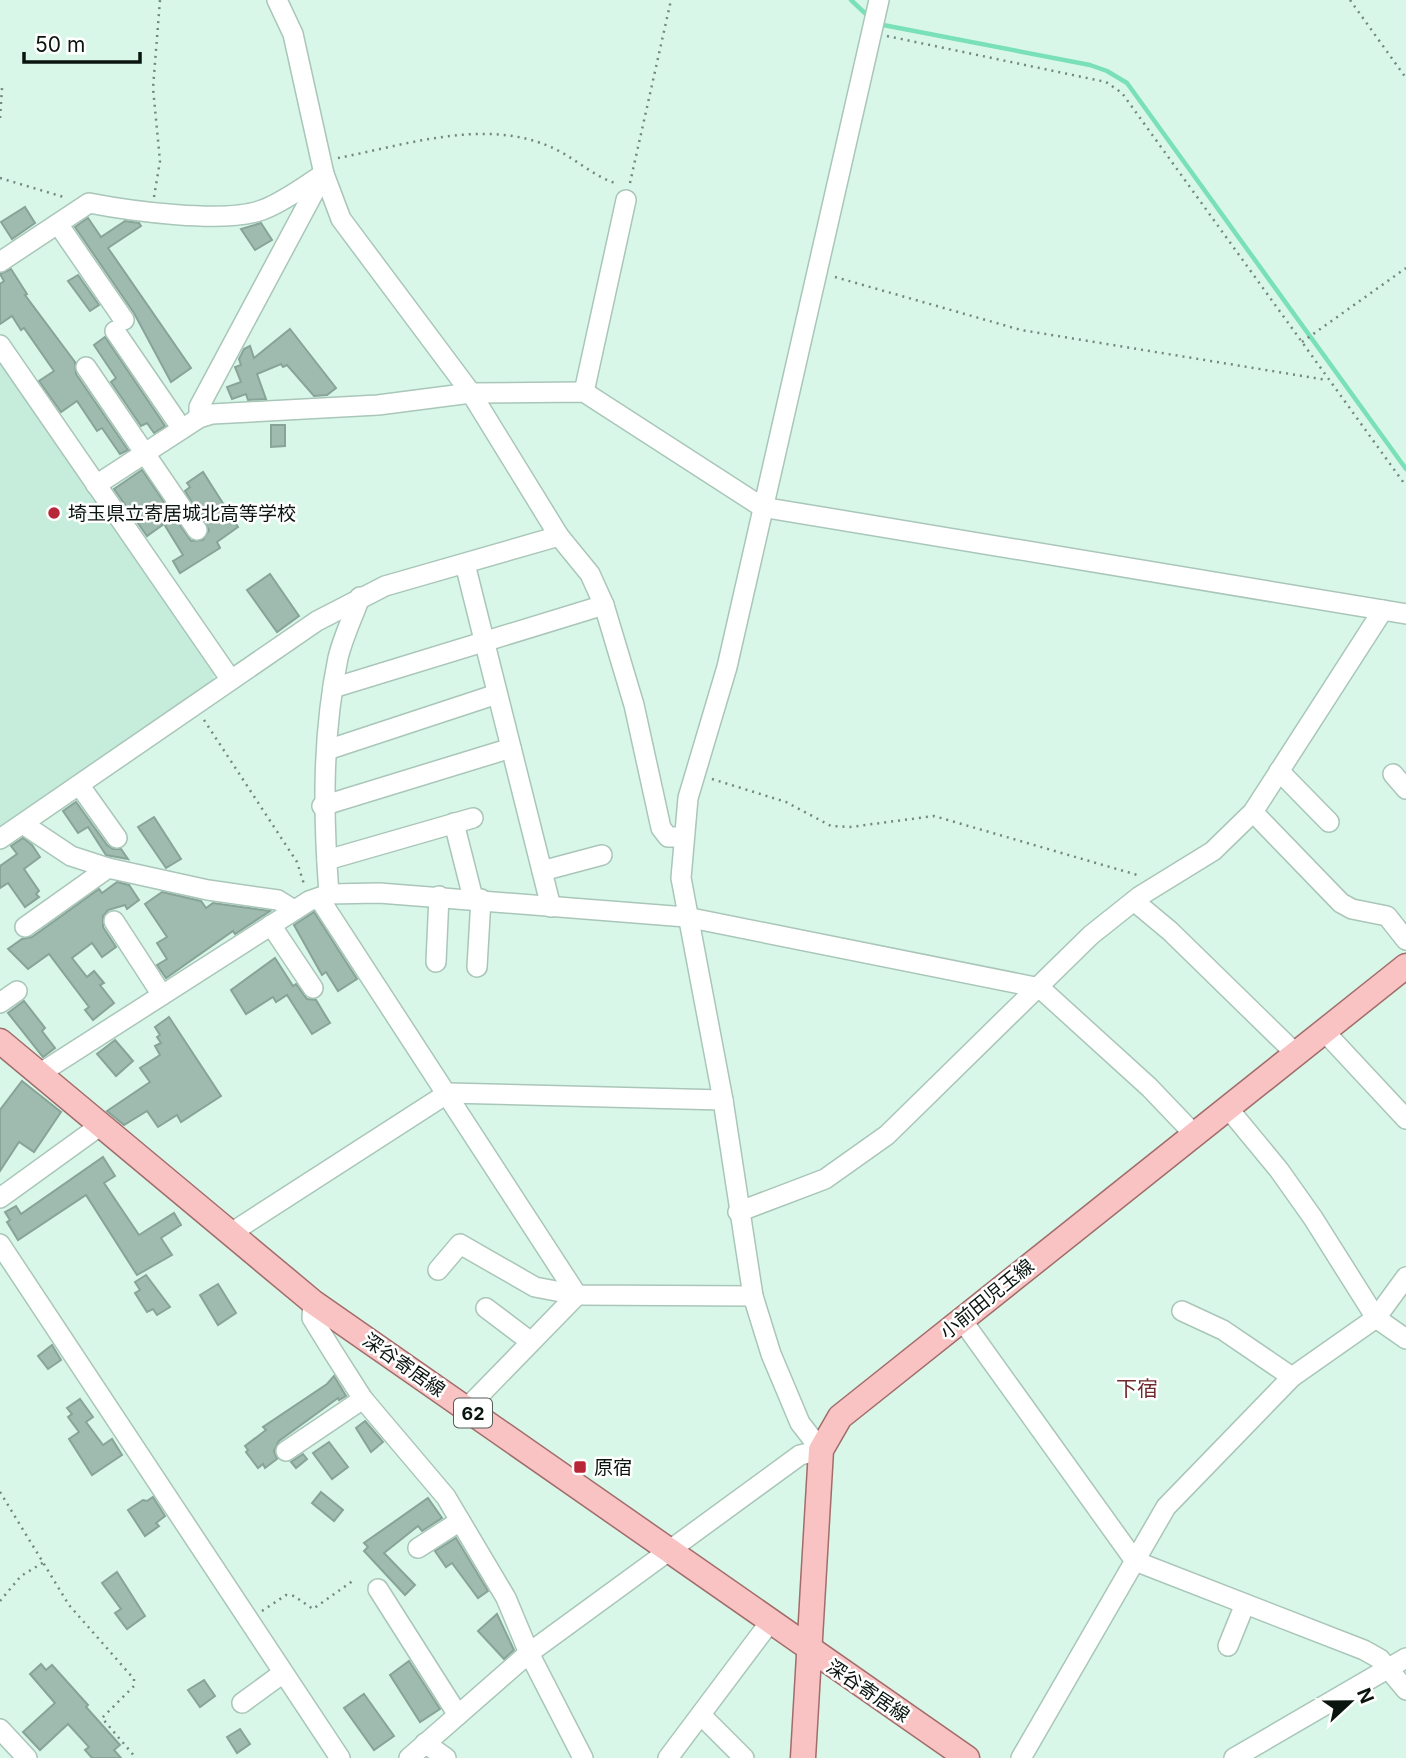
<svg xmlns="http://www.w3.org/2000/svg" width="1406" height="1758" viewBox="0 0 1406 1758" font-family="Inter,'Noto Sans JP',sans-serif">
  <style>
    .built { fill: #c6ecdb }
    .lines { fill: none; stroke-linecap: round; stroke-linejoin: round }
    .stream { stroke: #79e0b8; stroke-width: 4.5 }
    .building { fill: #9fbbaf; stroke: #88a397; stroke-width: 2 }
    .minor-casing { stroke: #a9c6b9; stroke-width: 22 }
    .major-casing { stroke: #a16c69; stroke-width: 27 }
    .path { stroke: #73877e; stroke-width: 2.5; stroke-dasharray: 2 5; stroke-linecap: butt }
    .minor { stroke: #fff; stroke-width: 19 }
    .major { stroke: #f8c3c2; stroke-width: 24 }
    .poi-dot { fill: #b82737; stroke: #fff; stroke-width: 2.5 }
    .labels { text-anchor: middle; dominant-baseline: central; stroke-width: 5; stroke-linejoin: round; paint-order: stroke }
    .shield { fill: #fff; stroke: #545b58; stroke-width: 2 }
    .shield-label { font-size: 18px; font-weight: bold; fill: #0a1510 }
    .poi-label { font-size: 19px; fill: #0a1510; stroke: #fff; text-anchor: start }
    .street-label { font-size: 19px; fill: #0a1510; stroke: #fff }
    .neighbourhood-label { font-size: 21px; fill: #6f292b; stroke: #fff }
  </style>
  <rect width="100%" height="100%" fill="#d9f7e9"/>
  <polygon class="built" points="0,355 214,672 213,685 0,831"/>
  <g class="lines">
    <g class="stream">
      <polyline points="851,0 868,16"/>
      <polyline points="878,24 1090,65 1107,71 1127,83 1406,469"/>
    </g>
  </g>
  <g class="building">
    <polygon points="25,207 35,223 12,239 1,222"/>
    <polygon points="88,218 101,237 125,221 139,223 141,226 108,248 191,368 171,382 134,313 75,227"/>
    <polygon points="261,223 272,240 255,250 241,229"/>
    <polygon points="11,269 27,294 25,295 75,362 76,374 128,450 120,454 102,428 97,431 77,401 61,412 39,381 54,371 24,328 21,330 12,316 0,324 0,284 4,281 0,274"/>
    <polygon points="78,275 99,305 90,311 68,281"/>
    <polygon points="290,329 336,388 327,395 314,396 287,365 283,367 281,364 257,374 266,399 248,400 246,394 232,399 227,387 241,382 235,367 241,365 239,359 244,349 250,346 254,358"/>
    <polygon points="105,337 165,426 154,433 147,423 141,426 111,382 116,378 94,345"/>
    <polygon points="271,425 285,425 285,446 271,447"/>
    <polygon points="142,470 191,541 203,540 209,530 185,491 190,487 187,483 203,472 238,527 217,542 220,548 180,573 173,561 183,555 164,524 147,536 114,489"/>
    <polygon points="270,574 299,616 277,632 247,590"/>
    <polygon points="76,802 107,845 113,849 121,849 128,859 106,855 88,827 78,833 63,811"/>
    <polygon points="154,817 181,859 166,868 138,827"/>
    <polygon points="23,838 32,845 40,857 24,869 39,891 36,894 39,897 25,907 8,883 0,888 0,866 17,854 11,846"/>
    <polygon points="117,882 129,885 139,900 127,909 125,905 108,910 103,916 103,927 116,947 102,957 92,943 72,958 87,977 94,971 104,983 100,985 114,1003 93,1020 85,1010 89,1007 49,954 28,969 8,949 22,939 32,937 99,889 102,893"/>
    <polygon points="162,892 201,901 206,908 213,903 270,911 235,934 233,931 166,978 157,965 167,959 157,943 167,937 145,904"/>
    <polygon points="314,912 357,979 338,991 326,972 322,975 294,925"/>
    <polygon points="275,958 293,986 296,984 307,999 316,1000 330,1023 312,1034 287,995 276,1002 273,997 246,1014 231,990"/>
    <polygon points="24,1001 45,1028 42,1031 55,1048 43,1057 8,1013"/>
    <polygon points="169,1017 221,1096 181,1122 177,1115 158,1127 147,1111 124,1125 107,1111 150,1082 140,1068 160,1055 155,1046 161,1043 157,1037 160,1035 155,1027"/>
    <polygon points="115,1040 133,1061 116,1076 97,1054"/>
    <polygon points="22,1081 61,1112 34,1152 19,1142 0,1171 0,1110"/>
    <polygon points="103,1157 115,1176 104,1183 139,1235 174,1213 181,1225 161,1238 172,1255 137,1275 86,1195 18,1240 7,1222 10,1220 5,1212 16,1206 21,1214"/>
    <polygon points="146,1275 170,1307 157,1315 153,1309 147,1312 135,1293 140,1290 135,1282"/>
    <polygon points="218,1284 236,1313 218,1325 200,1295"/>
    <polygon points="52,1345 61,1360 48,1369 38,1356"/>
    <polygon points="334,1376 346,1396 339,1400 338,1398 279,1441 274,1451 277,1459 265,1468 263,1464 258,1468 246,1452 248,1450 245,1446 266,1430 263,1427 327,1384"/>
    <polygon points="80,1399 93,1417 86,1422 103,1445 112,1439 122,1455 92,1475 69,1439 79,1432 68,1417 72,1414 67,1408"/>
    <polygon points="365,1421 383,1442 371,1452 356,1428"/>
    <polygon points="329,1442 348,1467 332,1479 313,1453"/>
    <polygon points="303,1454 307,1459 296,1468 291,1462"/>
    <polygon points="321,1492 343,1510 334,1521 312,1503"/>
    <polygon points="153,1497 165,1516 156,1523 159,1526 145,1536 128,1510 143,1500 147,1501"/>
    <polygon points="428,1498 442,1518 422,1531 418,1526 384,1553 415,1585 405,1595 364,1551 368,1547 364,1543"/>
    <polygon points="456,1538 488,1591 478,1598 452,1563 446,1567 435,1551"/>
    <polygon points="117,1572 145,1616 127,1629 115,1613 121,1609 102,1583"/>
    <polygon points="497,1614 514,1650 504,1659 478,1631"/>
    <polygon points="409,1661 440,1709 420,1722 390,1675"/>
    <polygon points="41,1664 46,1670 52,1665 88,1705 86,1707 120,1745 114,1750 121,1758 92,1758 85,1750 89,1747 68,1724 40,1750 23,1732 55,1703 30,1674"/>
    <polygon points="204,1680 215,1696 200,1707 188,1690"/>
    <polygon points="364,1694 394,1736 374,1750 344,1708"/>
    <polygon points="240,1729 250,1744 237,1753 227,1737"/>
  </g>
  <g class="lines">
    <defs>
      <g id="minor">
        <polyline points="277,0 293,34 324,174 341,219 471,393 559,536 590,574 604,605 634,705 661,828 668,837 682,837"/>
        <polyline points="58,224 124,320"/>
        <path d="M0 262 89 203C130 211 225 224 262 210 284 202 304 186 324 174"/>
        <polyline points="115,331 182,429"/>
        <polyline points="0,345 231,680"/>
        <polyline points="86,367 197,530"/>
        <polyline points="584,392 626,200"/>
        <polyline points="199,418 199,407 322,177"/>
        <polyline points="96,485 199,418 212,414 378,405 471,393 584,392 762,507 1406,614"/>
        <polyline points="465,564 551,907"/>
        <polyline points="333,688 604,605"/>
        <polyline points="327,750 497,694"/>
        <polyline points="1279,771 1329,822"/>
        <polyline points="1393,774 1406,789"/>
        <polyline points="80,786 117,838"/>
        <polyline points="322,806 511,748"/>
        <polyline points="1253,812 1341,903 1352,909 1387,916 1406,940"/>
        <polyline points="454,823 473,898"/>
        <polyline points="23,824 71,856 108,868 208,890 278,900 294,910"/>
        <polyline points="0,839 317,621 385,586 559,536"/>
        <polyline points="327,860 473,818"/>
        <polyline points="542,871 602,855"/>
        <path d="M329 894C323 815 322 736 338 658 343 637 353 617 360 597"/>
        <polyline points="319,898 577,1295"/>
        <polyline points="1134,901 1170,931 1295,1053"/>
        <polyline points="114,921 162,995"/>
        <polyline points="271,925 313,988"/>
        <polyline points="25,927 108,868"/>
        <polyline points="436,962 439,896"/>
        <polyline points="477,967 481,899"/>
        <polyline points="0,1003 17,991"/>
        <polyline points="1324,1031 1406,1119"/>
        <polyline points="39,1074 309,901 329,894 379,893 686,917 1040,988 1149,1087 1193,1133"/>
        <polyline points="1227,1107 1279,1170 1313,1218 1376,1318 1406,1339"/>
        <polyline points="0,1198 101,1125"/>
        <polyline points="738,1212 825,1179 887,1135 1091,935 1140,896 1213,851 1253,812 1383,610"/>
        <polyline points="231,1233 448,1093 723,1100"/>
        <polyline points="0,1244 340,1758"/>
        <polyline points="438,1270 460,1244 535,1287 577,1295 753,1296"/>
        <polyline points="313,1302 312,1318 333,1352 363,1399 446,1497 506,1598 529,1653 583,1758"/>
        <polyline points="486,1308 531,1342"/>
        <polyline points="1182,1311 1223,1330 1292,1377"/>
        <polyline points="962,1320 1135,1561 1364,1650 1380,1659 1406,1690"/>
        <polyline points="466,1409 577,1295"/>
        <polyline points="286,1451 363,1399"/>
        <polyline points="418,1548 460,1521"/>
        <polyline points="378,1589 458,1715"/>
        <polyline points="1228,1646 1245,1604"/>
        <polyline points="242,1703 283,1673"/>
        <polyline points="701,1715 744,1758"/>
        <polyline points="0,1729 27,1758"/>
        <polyline points="425,1743 446,1758"/>
        <polyline points="409,1758 529,1653 800,1455 821,1450 800,1423 771,1354 753,1296 723,1100 681,878 688,798 727,667 879,0"/>
        <polyline points="668,1758 770,1622"/>
        <polyline points="1021,1758 1166,1507 1292,1377 1376,1318 1406,1277"/>
        <polyline points="1234,1758 1406,1658"/>
      </g>
      <g id="major">
        <polyline points="0,1041 313,1302 967,1758"/>
        <polyline points="803,1758 821,1450 840,1417 1406,966"/>
      </g>
    </defs>
    <use href="#minor" class="minor-casing"/>
    <use href="#major" class="major-casing"/>
    <g class="path">
      <polyline points="1350,0 1406,78"/>
      <polyline points="887,36 1106,82 1122,93 1406,486"/>
      <polyline points="0,118 2,88"/>
      <path d="M338 158C406 145 486 117 553 148 575 158 594 177 618 184"/>
      <polyline points="0,178 67,198"/>
      <polyline points="630,183 671,0"/>
      <polyline points="154,197 160,161 153,88 160,0"/>
      <polyline points="835,277 1021,330 1327,380"/>
      <polyline points="1302,342 1406,268"/>
      <polyline points="204,720 297,862 304,884"/>
      <polyline points="712,779 786,802 831,826 850,827 934,816 1141,876"/>
      <polyline points="0,1492 69,1605 134,1679 134,1686 102,1718 136,1758"/>
      <polyline points="0,1601 21,1576 44,1562"/>
      <polyline points="262,1611 286,1595 294,1596 313,1609 354,1580"/>
    </g>
    <use href="#minor" class="minor"/>
    <use href="#major" class="major"/>
  </g>
  <g class="poi-dot">
    <circle cx="54" cy="513" r="7"/>
    <rect x="573" y="1460" width="14" height="14" rx="3.5"/>
  </g>
  <g class="labels">
    <rect class="shield" x="454" y="1398.5" width="38" height="29" rx="5"/>
    <g class="shield-label">
      <text x="473" y="1413">62</text>
    </g>
    <g class="poi-label">
      <text x="68" y="513">埼玉県立寄居城北高等学校</text>
      <text x="594" y="1467">原宿</text>
    </g>
    <g class="street-label">
      <text transform="translate(987 1299) rotate(-39)">小前田児玉線</text>
      <text transform="translate(404 1365) rotate(35)">深谷寄居線</text>
      <text transform="translate(868 1691) rotate(34)">深谷寄居線</text>
    </g>
    <g class="neighbourhood-label">
      <text x="1137" y="1388">下宿</text>
    </g>
  </g>
  <g transform="translate(1350 1702) rotate(68)" stroke="#ffffff" stroke-width="5" paint-order="stroke">
  <path d="M0-5L12 26L0 18L-12 26Z" fill="#0a1510"/>
  <text y="-10" font-size="19" font-weight="bold" text-anchor="middle" fill="#0a1510">N</text>
  </g>
  <path d="M24 52v10h116v-10" fill="none" stroke="#0a1510" stroke-width="3.5"/>
  <text x="35" y="52" font-size="21" fill="#0a1510" stroke="#ffffff" stroke-width="5" paint-order="stroke">50 m</text>
</svg>
